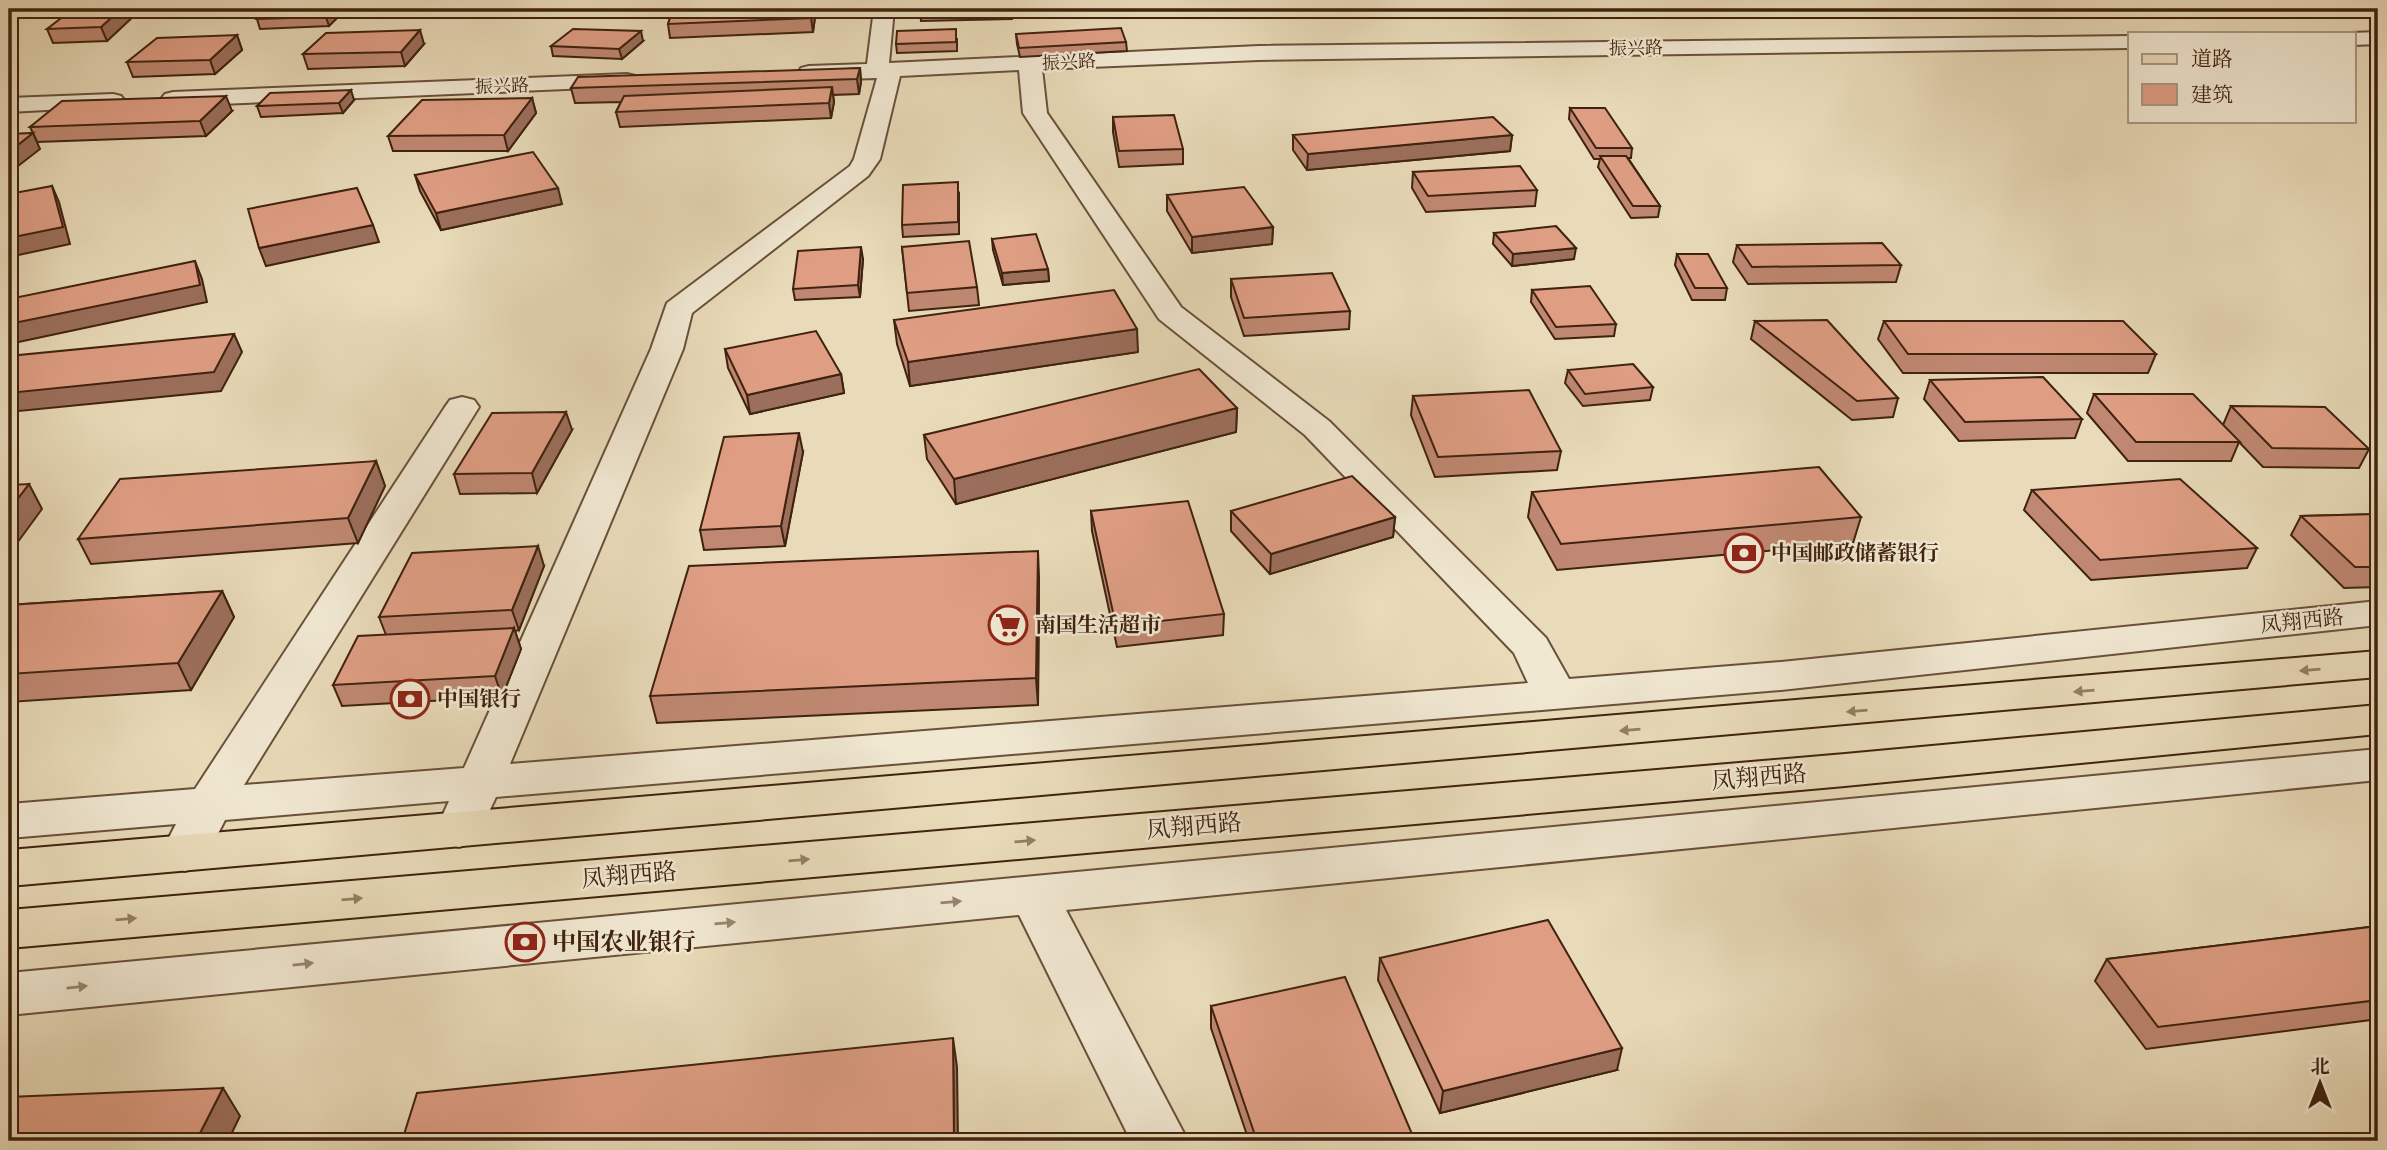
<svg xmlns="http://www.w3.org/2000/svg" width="2387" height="1150" viewBox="0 0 2387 1150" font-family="Alegreya,'Noto Serif SC',serif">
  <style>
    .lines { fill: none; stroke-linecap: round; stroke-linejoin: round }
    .minor-casing { stroke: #6a503a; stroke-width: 4 }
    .major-casing { stroke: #3f220f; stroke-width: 4 }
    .minor { fill: #f1e8d2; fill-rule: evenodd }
    .major { fill: #e9dbb9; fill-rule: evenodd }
    .wall { fill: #c08872; stroke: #3f220f; stroke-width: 2 }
    .shaded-wall { fill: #9c6f5c; stroke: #3f220f; stroke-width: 2 }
    .building { fill: #df9e84; stroke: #3f220f; stroke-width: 2 }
    .oneway { fill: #947e64 }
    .oneway2 { fill: #988570 }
    .labels { text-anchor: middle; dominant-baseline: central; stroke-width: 5; stroke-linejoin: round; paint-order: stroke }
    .far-street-label { font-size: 18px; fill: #3f220f; stroke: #f1e8d2 }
    .poi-label { font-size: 21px; font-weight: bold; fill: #3f220f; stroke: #f1e8d2; text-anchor: start }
    .street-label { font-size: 21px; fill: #3f220f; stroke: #f1e8d2 }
    .near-street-label { font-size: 24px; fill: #3f220f; stroke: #f1e8d2 }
    .near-poi-label { font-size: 24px; font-weight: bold; fill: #3f220f; stroke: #f1e8d2; text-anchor: start }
  </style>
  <rect width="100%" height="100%" fill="#e9dbb9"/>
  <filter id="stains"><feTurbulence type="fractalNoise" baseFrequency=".00286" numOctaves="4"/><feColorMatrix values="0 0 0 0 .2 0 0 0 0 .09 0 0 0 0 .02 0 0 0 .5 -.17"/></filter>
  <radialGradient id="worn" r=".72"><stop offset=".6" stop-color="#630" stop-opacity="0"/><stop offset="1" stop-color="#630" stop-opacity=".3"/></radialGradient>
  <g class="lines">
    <defs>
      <g id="minor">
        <path d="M874 9H894L889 63 1259 46 2130 36V48L1259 60 1042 69 1047 113 1181 307 1329 421 1546 638 1569 679 1781 662 2378 601V625L1781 690 496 797 475 842 459 847 443 842 436 830 449 801 225 820 202 865 185 871 168 865 161 853 176 824 9 838V804L195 789 445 407 450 400 462 397 474 400 479 407 244 785 464 768 651 349 667 303 850 166 854 159 877 78 809 80 801 78 798 73 801 68 809 66 867 64ZM1019 70 1023 113 1159 319 1305 435 1514 653 1528 683 510 764 683 349 692 313 868 176 880 159 900 76Z"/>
        <polygon points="2378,32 2378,44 2354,45 2354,33 2351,33"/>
        <polygon points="627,74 635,76 638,81 635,86 173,106 165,104 161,99 165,94 173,92"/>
        <polygon points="113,94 121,96 125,101 121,106 9,112 9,98"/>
        <polygon points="2378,749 2378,780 1066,910 1188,1141 1131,1141 1019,915 9,1015 9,973"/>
      </g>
      <g id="major">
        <polygon points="2378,651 2378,677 9,886 9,850"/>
        <polygon points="2378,705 2378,734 1845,786 9,948 9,910 1845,754"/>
      </g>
    </defs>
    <use href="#minor" class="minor-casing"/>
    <use href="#major" class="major-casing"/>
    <use href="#minor" class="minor"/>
    <use href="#major" class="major"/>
  </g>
  <g class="wall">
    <polygon points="269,9 346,9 329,26 260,29 257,19"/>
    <polygon points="673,9 816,9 816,10 813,32 670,38 668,24"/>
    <polygon points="1012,9 1012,19 921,21 920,12"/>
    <polygon points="1054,9 1146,9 1146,12 1054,15"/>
    <polygon points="1183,9 1250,9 1183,10"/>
    <polygon points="1473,9 1548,9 1474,10"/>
    <polygon points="138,12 107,41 53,43 47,29"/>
    <polygon points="1016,34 1126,42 1127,51 1020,57 1017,44"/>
    <polygon points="237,35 242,50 215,74 133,77 127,62"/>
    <polygon points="957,39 957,51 897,53 896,44"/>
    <polygon points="643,41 622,59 553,56 551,46"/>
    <polygon points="424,44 405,66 308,69 303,54"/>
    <polygon points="860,68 861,82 859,94 833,95 834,102 831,118 620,127 616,112 621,102 575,103 571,88"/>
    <polygon points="532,98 536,113 508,151 393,151 388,136"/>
    <polygon points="354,100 343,113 261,117 257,106"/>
    <polygon points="1570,108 1632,148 1631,158 1628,158 1660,206 1658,217 1631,218 1598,167 1600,159 1594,159 1569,119"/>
    <polygon points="232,111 206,136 37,142 30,127"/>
    <polygon points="1113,117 1183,149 1183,164 1119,167 1113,132"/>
    <polygon points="1293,135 1512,135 1510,151 1307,170 1293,150"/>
    <polygon points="1413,172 1537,190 1535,206 1426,212 1412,188"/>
    <polygon points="415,175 562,204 441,230 420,191"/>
    <polygon points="959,193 959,234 903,237 902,225"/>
    <polygon points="1167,195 1273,227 1272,244 1192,253 1167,211"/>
    <polygon points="1494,233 1574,259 1512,266 1493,244"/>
    <polygon points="992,239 1048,269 1049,281 1003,285 993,250"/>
    <polygon points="1737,245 1901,265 1896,282 1748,284 1733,262"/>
    <polygon points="902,247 977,287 979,305 909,311"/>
    <polygon points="1677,254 1727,288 1725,300 1692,300 1675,265"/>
    <polygon points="863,259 860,297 795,300 793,289"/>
    <polygon points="1231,279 1350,311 1349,329 1244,336 1231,297"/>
    <polygon points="1532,290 1616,324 1614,336 1555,339 1531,302"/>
    <polygon points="894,320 1138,352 910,386 897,344"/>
    <polygon points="1755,321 1898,398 1893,417 1852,420 1751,339"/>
    <polygon points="1884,321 2156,354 2148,373 1903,373 1878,339"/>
    <polygon points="725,349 841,374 844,393 750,414 728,368"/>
    <polygon points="1568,370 1653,387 1650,400 1583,406 1565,383"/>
    <polygon points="1930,380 2082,419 2075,438 1959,441 1924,399"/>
    <polygon points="2094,394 2223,425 2231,406 2369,449 2359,468 2263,467 2239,442 2231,461 2128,461 2087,413"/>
    <polygon points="1413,396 1561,451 1557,470 1435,477 1411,415"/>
    <polygon points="1237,408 1236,432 956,504 927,459 924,435"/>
    <polygon points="572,430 537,493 460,494 454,474"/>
    <polygon points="803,452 785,546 704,550 700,530"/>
    <polygon points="376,461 385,486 358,543 91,564 78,539"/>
    <polygon points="2032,490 2257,548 2247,568 2091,580 2024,510"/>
    <polygon points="1532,492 1861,517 1853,543 1557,570 1528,517"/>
    <polygon points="1091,511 1224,614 1223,635 1117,647 1092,531"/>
    <polygon points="1231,511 1395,517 1393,537 1270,574 1231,531"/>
    <polygon points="2378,514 2378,587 2344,588 2291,535 2301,516"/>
    <polygon points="544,566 519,630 515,631 521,649 502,697 342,706 333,685 386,635 379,617"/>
    <polygon points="1039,577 1038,705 657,723 650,696"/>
    <polygon points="222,591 234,617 191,690 9,702 9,605"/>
    <polygon points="2378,926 2378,1019 2146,1049 2095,981 2107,959"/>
    <polygon points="1380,958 1617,1070 1440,1113 1378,980"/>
    <polygon points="1211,1006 1415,1141 1249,1141 1211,1028"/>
  </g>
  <g class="shaded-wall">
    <polygon points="121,9 165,9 138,12 107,41 101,27"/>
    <polygon points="334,9 346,9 329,26 326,17"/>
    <polygon points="813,9 816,9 816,10 813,32 811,18"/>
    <polygon points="420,30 424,44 405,66 401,52"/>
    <polygon points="641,31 643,41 622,59 619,49"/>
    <polygon points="237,35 242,50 215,74 210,60"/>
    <polygon points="860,68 861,82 859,94 857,79"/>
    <polygon points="832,87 834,102 831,118 829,103"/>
    <polygon points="351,90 354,100 343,113 339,103"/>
    <polygon points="226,96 232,111 206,136 200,121"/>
    <polygon points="532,98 536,113 508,151 504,135"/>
    <polygon points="33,133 40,149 9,173 9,152"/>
    <polygon points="1512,135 1510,151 1307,170 1308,154"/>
    <polygon points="52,186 59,202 70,244 9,257 9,238"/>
    <polygon points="558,188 562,204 441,230 436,213"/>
    <polygon points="373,225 379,242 266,266 259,248"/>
    <polygon points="1273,227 1272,244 1192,253 1192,237"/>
    <polygon points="861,247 863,259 860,297 858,285"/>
    <polygon points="1576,248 1574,259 1512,266 1513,254"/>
    <polygon points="195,261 202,279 207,302 9,344 9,324"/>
    <polygon points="1048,269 1049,281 1003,285 1002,273"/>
    <polygon points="1137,329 1138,352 910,386 908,362"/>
    <polygon points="234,334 242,352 221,391 9,412 9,393"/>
    <polygon points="841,374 844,393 750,414 747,395"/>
    <polygon points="1237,408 1236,432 956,504 954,479"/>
    <polygon points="566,412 572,430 537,493 532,473"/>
    <polygon points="799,433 803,452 785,546 781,526"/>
    <polygon points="376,461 385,486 358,543 348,518"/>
    <polygon points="29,484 42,509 9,554 9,510"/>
    <polygon points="1395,517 1393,537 1270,574 1271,554"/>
    <polygon points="538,546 544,566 519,630 512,610"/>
    <polygon points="1038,551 1039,577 1038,705 1036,678"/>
    <polygon points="222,591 234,617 191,690 178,663"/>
    <polygon points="514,628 521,649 502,697 495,676"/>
    <polygon points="953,1038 957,1067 958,1141 954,1141"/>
    <polygon points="1622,1048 1617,1070 1440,1113 1443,1091"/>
    <polygon points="223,1088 240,1116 228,1141 196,1141"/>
  </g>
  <g class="building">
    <polygon points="73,9 121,9 101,27 47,29"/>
    <polygon points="269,9 334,9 326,17 257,19"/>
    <polygon points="673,9 813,9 811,18 668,24"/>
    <polygon points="920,9 1012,9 920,12"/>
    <polygon points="1121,28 1126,42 1019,48 1016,34"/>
    <polygon points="573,29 641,31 619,49 551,46"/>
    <polygon points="956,29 956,42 896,44 897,31"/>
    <polygon points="420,30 401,52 303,54 326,33"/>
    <polygon points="237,35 210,60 127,62 157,38"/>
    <polygon points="860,68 857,79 571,88 578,77"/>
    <polygon points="832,87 829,103 616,112 624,96"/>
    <polygon points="351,90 339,103 257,106 270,93"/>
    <polygon points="226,96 200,121 30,127 62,101"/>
    <polygon points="532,98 504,135 388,136 422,100"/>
    <polygon points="1570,108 1605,108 1632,148 1596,148"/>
    <polygon points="1174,115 1183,149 1119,151 1113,117"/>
    <polygon points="1493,117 1512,135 1308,154 1293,135"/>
    <polygon points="33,133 9,152 9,134"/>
    <polygon points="533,152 558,188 436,213 415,175"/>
    <polygon points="1600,156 1626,156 1660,206 1633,206"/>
    <polygon points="1520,166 1537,190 1428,196 1413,172"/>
    <polygon points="958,182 958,222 902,225 903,185"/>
    <polygon points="52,186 63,227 9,238 9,194"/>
    <polygon points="1244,187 1273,227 1192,237 1167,195"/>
    <polygon points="357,188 373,225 259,248 248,209"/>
    <polygon points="1556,226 1576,248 1513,254 1494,233"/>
    <polygon points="1036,234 1048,269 1002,273 992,239"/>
    <polygon points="969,241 977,287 907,293 902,247"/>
    <polygon points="1882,243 1901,265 1752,267 1737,245"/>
    <polygon points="861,247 858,285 793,289 798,251"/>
    <polygon points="1677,254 1708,254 1727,288 1695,288"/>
    <polygon points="195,261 200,285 9,324 9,299"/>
    <polygon points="1332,273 1350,311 1244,318 1231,279"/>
    <polygon points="1590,286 1616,324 1556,327 1532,290"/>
    <polygon points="1114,290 1137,329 908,362 894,320"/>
    <polygon points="1827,320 1898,398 1857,401 1755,321"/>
    <polygon points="1884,321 2123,321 2156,354 1908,354"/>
    <polygon points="816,331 841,374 747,395 725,349"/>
    <polygon points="234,334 214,372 9,393 9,356"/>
    <polygon points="1633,364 1653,387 1585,394 1568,370"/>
    <polygon points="1199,369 1237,408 954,479 924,435"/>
    <polygon points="2043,377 2082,419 1965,422 1930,380"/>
    <polygon points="1529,390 1561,451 1438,457 1413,396"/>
    <polygon points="2094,394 2193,394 2240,442 2136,442"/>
    <polygon points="2231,406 2325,407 2369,449 2272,448"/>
    <polygon points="566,412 532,473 454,474 492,413"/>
    <polygon points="799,433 781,526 700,530 724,437"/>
    <polygon points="376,461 348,518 78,539 120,479"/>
    <polygon points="1819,467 1861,517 1561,544 1532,492"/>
    <polygon points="1352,476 1395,517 1271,554 1231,511"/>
    <polygon points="2180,479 2257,548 2100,560 2032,490"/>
    <polygon points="29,484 9,510 9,485"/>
    <polygon points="1188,501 1224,614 1116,626 1091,511"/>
    <polygon points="2378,514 2378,567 2355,567 2301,516"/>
    <polygon points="538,546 512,610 379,617 412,553"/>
    <polygon points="1038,551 1036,678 650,696 689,566"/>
    <polygon points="222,591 178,663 9,674 9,605"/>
    <polygon points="514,628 495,676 333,685 358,636"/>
    <polygon points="1548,920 1622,1048 1443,1091 1380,958"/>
    <polygon points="2378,926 2378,1000 2158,1027 2107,959"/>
    <polygon points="1345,977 1415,1141 1257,1141 1211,1006"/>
    <polygon points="953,1038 954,1141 402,1141 417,1093"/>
    <polygon points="223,1088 196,1141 9,1141 9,1097"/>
  </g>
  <defs><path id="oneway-solid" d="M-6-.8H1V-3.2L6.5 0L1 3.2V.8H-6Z" transform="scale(1.75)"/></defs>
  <g class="oneway">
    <use href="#oneway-solid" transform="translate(2310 670) rotate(175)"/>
    <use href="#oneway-solid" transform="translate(2084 691) rotate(175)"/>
    <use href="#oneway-solid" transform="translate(1857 711) rotate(175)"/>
    <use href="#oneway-solid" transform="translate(1630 730) rotate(175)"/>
    <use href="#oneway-solid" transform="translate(1025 841) rotate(-5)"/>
    <use href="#oneway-solid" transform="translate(799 860) rotate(-5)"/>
    <use href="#oneway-solid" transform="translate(352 899) rotate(-5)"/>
    <use href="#oneway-solid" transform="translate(126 919) rotate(-5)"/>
  </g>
  <g class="oneway2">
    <use href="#oneway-solid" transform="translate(951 902) rotate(-5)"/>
    <use href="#oneway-solid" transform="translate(725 923) rotate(-5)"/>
    <use href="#oneway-solid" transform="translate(303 964) rotate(-6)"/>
    <use href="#oneway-solid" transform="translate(77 987) rotate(-6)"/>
  </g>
  <defs>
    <symbol id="bank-ring" viewBox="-11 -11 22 22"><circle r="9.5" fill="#f1e8d2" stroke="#8f2418" stroke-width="1.5"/><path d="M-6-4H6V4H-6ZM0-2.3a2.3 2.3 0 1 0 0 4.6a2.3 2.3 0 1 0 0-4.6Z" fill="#8f2418"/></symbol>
    <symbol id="supermarket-ring" viewBox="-11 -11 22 22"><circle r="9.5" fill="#f1e8d2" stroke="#8f2418" stroke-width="1.5"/><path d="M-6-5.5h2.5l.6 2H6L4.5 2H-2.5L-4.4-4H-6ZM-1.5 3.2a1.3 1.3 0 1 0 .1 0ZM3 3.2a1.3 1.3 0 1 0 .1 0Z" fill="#8f2418"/></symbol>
  </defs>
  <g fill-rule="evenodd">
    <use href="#bank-ring" x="1722" y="531" width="44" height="44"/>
    <use href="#supermarket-ring" x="986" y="603" width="44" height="44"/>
    <use href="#bank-ring" x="388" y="677" width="44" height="44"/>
    <use href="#bank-ring" x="503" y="920" width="44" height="44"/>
  </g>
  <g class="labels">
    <g class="far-street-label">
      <text transform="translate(1636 48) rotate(-1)">振兴路</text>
      <text transform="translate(1069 62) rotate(-3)">振兴路</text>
      <text transform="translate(502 86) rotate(-2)">振兴路</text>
    </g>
    <g class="poi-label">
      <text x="1771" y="553">中国邮政储蓄银行</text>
      <text x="1035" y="625">南国生活超市</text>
      <text x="437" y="699">中国银行</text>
    </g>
    <g class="street-label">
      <text transform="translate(2302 621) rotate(-6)">凤翔西路</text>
    </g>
    <g class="near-street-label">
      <text transform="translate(1759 777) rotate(-5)">凤翔西路</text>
      <text transform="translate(1194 826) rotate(-5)">凤翔西路</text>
      <text transform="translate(629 875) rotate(-5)">凤翔西路</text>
    </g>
    <g class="near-poi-label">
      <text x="552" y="942">中国农业银行</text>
    </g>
  </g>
  <rect width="2387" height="1150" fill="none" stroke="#e9dbb9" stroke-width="35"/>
  <rect x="10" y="10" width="2366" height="1129" fill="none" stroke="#3f220f" stroke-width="3.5"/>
  <rect x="18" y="18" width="2352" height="1115" fill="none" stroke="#3f220f" stroke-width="2"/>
  <rect x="2128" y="32" width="228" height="91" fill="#f1e8d2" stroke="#aa9984" stroke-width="2"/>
  <rect x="2142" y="54" width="35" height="10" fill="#e9dbb9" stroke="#aa9984" stroke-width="2"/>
  <text x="2191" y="66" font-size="21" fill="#3f220f">道路</text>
  <rect x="2142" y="84" width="35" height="21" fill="#df9e84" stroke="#aa9984" stroke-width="2"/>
  <text x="2191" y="102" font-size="21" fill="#3f220f">建筑</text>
  <g transform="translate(2320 1083)" stroke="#f1e8d2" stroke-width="5" paint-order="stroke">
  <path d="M0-5L12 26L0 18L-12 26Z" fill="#3f220f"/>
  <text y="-10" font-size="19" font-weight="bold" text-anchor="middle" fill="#3f220f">北</text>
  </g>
  <rect width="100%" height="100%" filter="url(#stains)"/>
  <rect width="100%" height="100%" fill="url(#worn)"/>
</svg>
